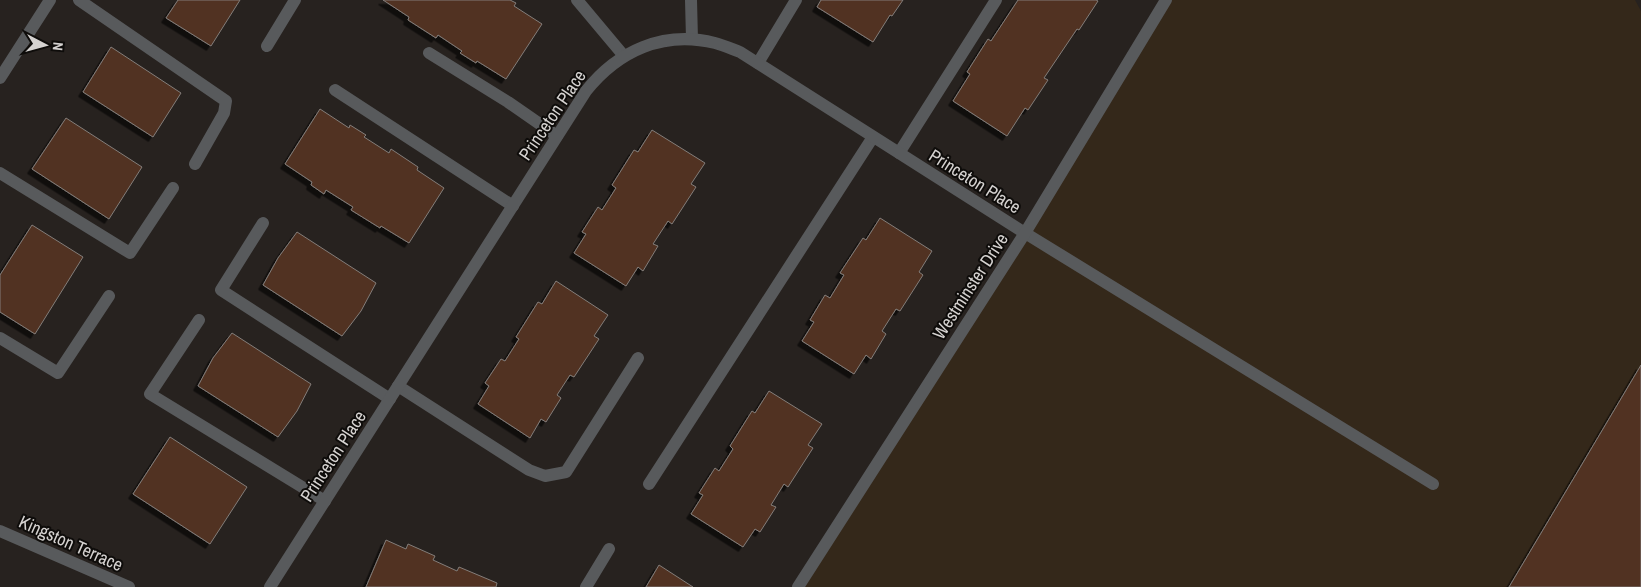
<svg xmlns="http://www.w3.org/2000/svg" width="1641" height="587" viewBox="0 0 1641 587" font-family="'Archivo Narrow',sans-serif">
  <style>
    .industrial { fill: #34281a }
    .building { fill: #513220; stroke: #837d7a; filter: url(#shadow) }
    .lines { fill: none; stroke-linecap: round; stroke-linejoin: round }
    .service { stroke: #585a5c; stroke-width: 12 }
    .minor { stroke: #585a5c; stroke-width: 12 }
    .labels { text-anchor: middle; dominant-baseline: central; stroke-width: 4; stroke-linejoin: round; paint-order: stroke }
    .street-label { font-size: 18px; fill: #d5d2d0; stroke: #0e0c0a }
  </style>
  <defs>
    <filter id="shadow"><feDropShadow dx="-4.5" dy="4.5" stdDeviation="0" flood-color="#0009"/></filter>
  </defs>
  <rect width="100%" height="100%" fill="#27221f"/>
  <polygon class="industrial" points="1166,0 1635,0 1641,11 1641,587 798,587"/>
  <g class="building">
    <polygon points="178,0 240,0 211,46 166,18"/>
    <polygon points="383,0 510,0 516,3 514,6 542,24 506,79 477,61 476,63 460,53 462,51 438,35 436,38 408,20 409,17"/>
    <polygon points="821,0 903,0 892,16 890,15 873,42 817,7"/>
    <polygon points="1018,0 1096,0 1098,1 1079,30 1077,29 1044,78 1048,80 1028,110 1025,108 1007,136 953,101 970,74 967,72 988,39 991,41"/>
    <polygon points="111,47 181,93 153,137 83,92"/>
    <polygon points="320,109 349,128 350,125 366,135 364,137 389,153 391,149 418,167 417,170 444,188 409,243 381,226 380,228 351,210 353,207 326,190 324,194 311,185 312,182 285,164"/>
    <polygon points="66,118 142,167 109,219 32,169"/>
    <polygon points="652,130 705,163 691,184 696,187 672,224 668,221 653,244 658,246 643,271 638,267 626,286 574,253 586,234 582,232 598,207 602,210 616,188 612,185 634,150 638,152"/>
    <polygon points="880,218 932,251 919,272 923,275 900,311 896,309 882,331 886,334 871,359 866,355 854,374 802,341 814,322 810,320 825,295 830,298 844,275 840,273 863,238 866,240"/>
    <polygon points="32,225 83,257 35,334 0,312 0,275"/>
    <polygon points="297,232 376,283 361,311 342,336 263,285 278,258"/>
    <polygon points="556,281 608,315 594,336 599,339 574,377 570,375 557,395 561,398 546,422 541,419 530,438 478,404 489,386 485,383 501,359 505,361 519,339 516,337 538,302 542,304"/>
    <polygon points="232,333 311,384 297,411 278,437 198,386 213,358"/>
    <polygon points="1641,365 1641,587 1509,587"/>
    <polygon points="769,391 822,424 808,445 813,448 788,487 784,484 771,505 776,507 760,532 755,529 743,547 691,514 703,495 699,493 715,468 719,471 733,449 730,446 752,411 755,413"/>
    <polygon points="170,437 247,487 210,544 133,494"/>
    <polygon points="386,540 406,549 408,544 435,556 433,560 457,571 459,567 497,583 496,587 366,587"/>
    <polygon points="659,565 693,587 646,587"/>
  </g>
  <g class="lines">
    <g class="service">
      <polyline points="79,0 226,101 224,113 195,164"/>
      <polyline points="577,0 624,56"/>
      <polyline points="691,0 692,39"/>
      <polyline points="267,46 295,0"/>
      <polyline points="429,53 508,102 557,136"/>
      <polyline points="758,63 796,0"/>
      <polyline points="335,90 513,206"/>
      <polyline points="899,153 996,0"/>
      <polyline points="0,173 130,253 173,188"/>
      <polyline points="263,223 221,290 390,399"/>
      <polyline points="1025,233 1433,484"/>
      <polyline points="199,320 150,394 325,501"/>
      <polyline points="0,338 58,373 109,296"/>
      <polyline points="398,386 529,470 545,476 566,472 638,358"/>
      <polyline points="649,484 873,137"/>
      <polyline points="586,587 609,549"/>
    </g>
    <g class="minor">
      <polyline points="0,78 50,0"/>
      <polyline points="0,531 129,587"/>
      <path d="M270 587 586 91C618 51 663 30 715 43 723 45 732 49 740 52L1025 233"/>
      <polyline points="798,587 1025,233 1166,0"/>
    </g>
  </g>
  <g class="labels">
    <g class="street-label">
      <text transform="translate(552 115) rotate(-56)">Princeton Place</text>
      <text transform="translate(975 181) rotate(32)">Princeton Place</text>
      <text transform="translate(970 286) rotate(-57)">Westminster Drive</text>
      <text transform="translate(333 456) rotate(-57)">Princeton Place</text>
      <text transform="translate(71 543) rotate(24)">Kingston Terrace</text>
    </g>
  </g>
  <g transform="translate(45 45) rotate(96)" stroke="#0e0c0a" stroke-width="4" paint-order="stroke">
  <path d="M0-4L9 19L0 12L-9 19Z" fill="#d5d2d0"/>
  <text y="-8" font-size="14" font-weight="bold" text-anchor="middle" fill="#d5d2d0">N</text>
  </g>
</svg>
